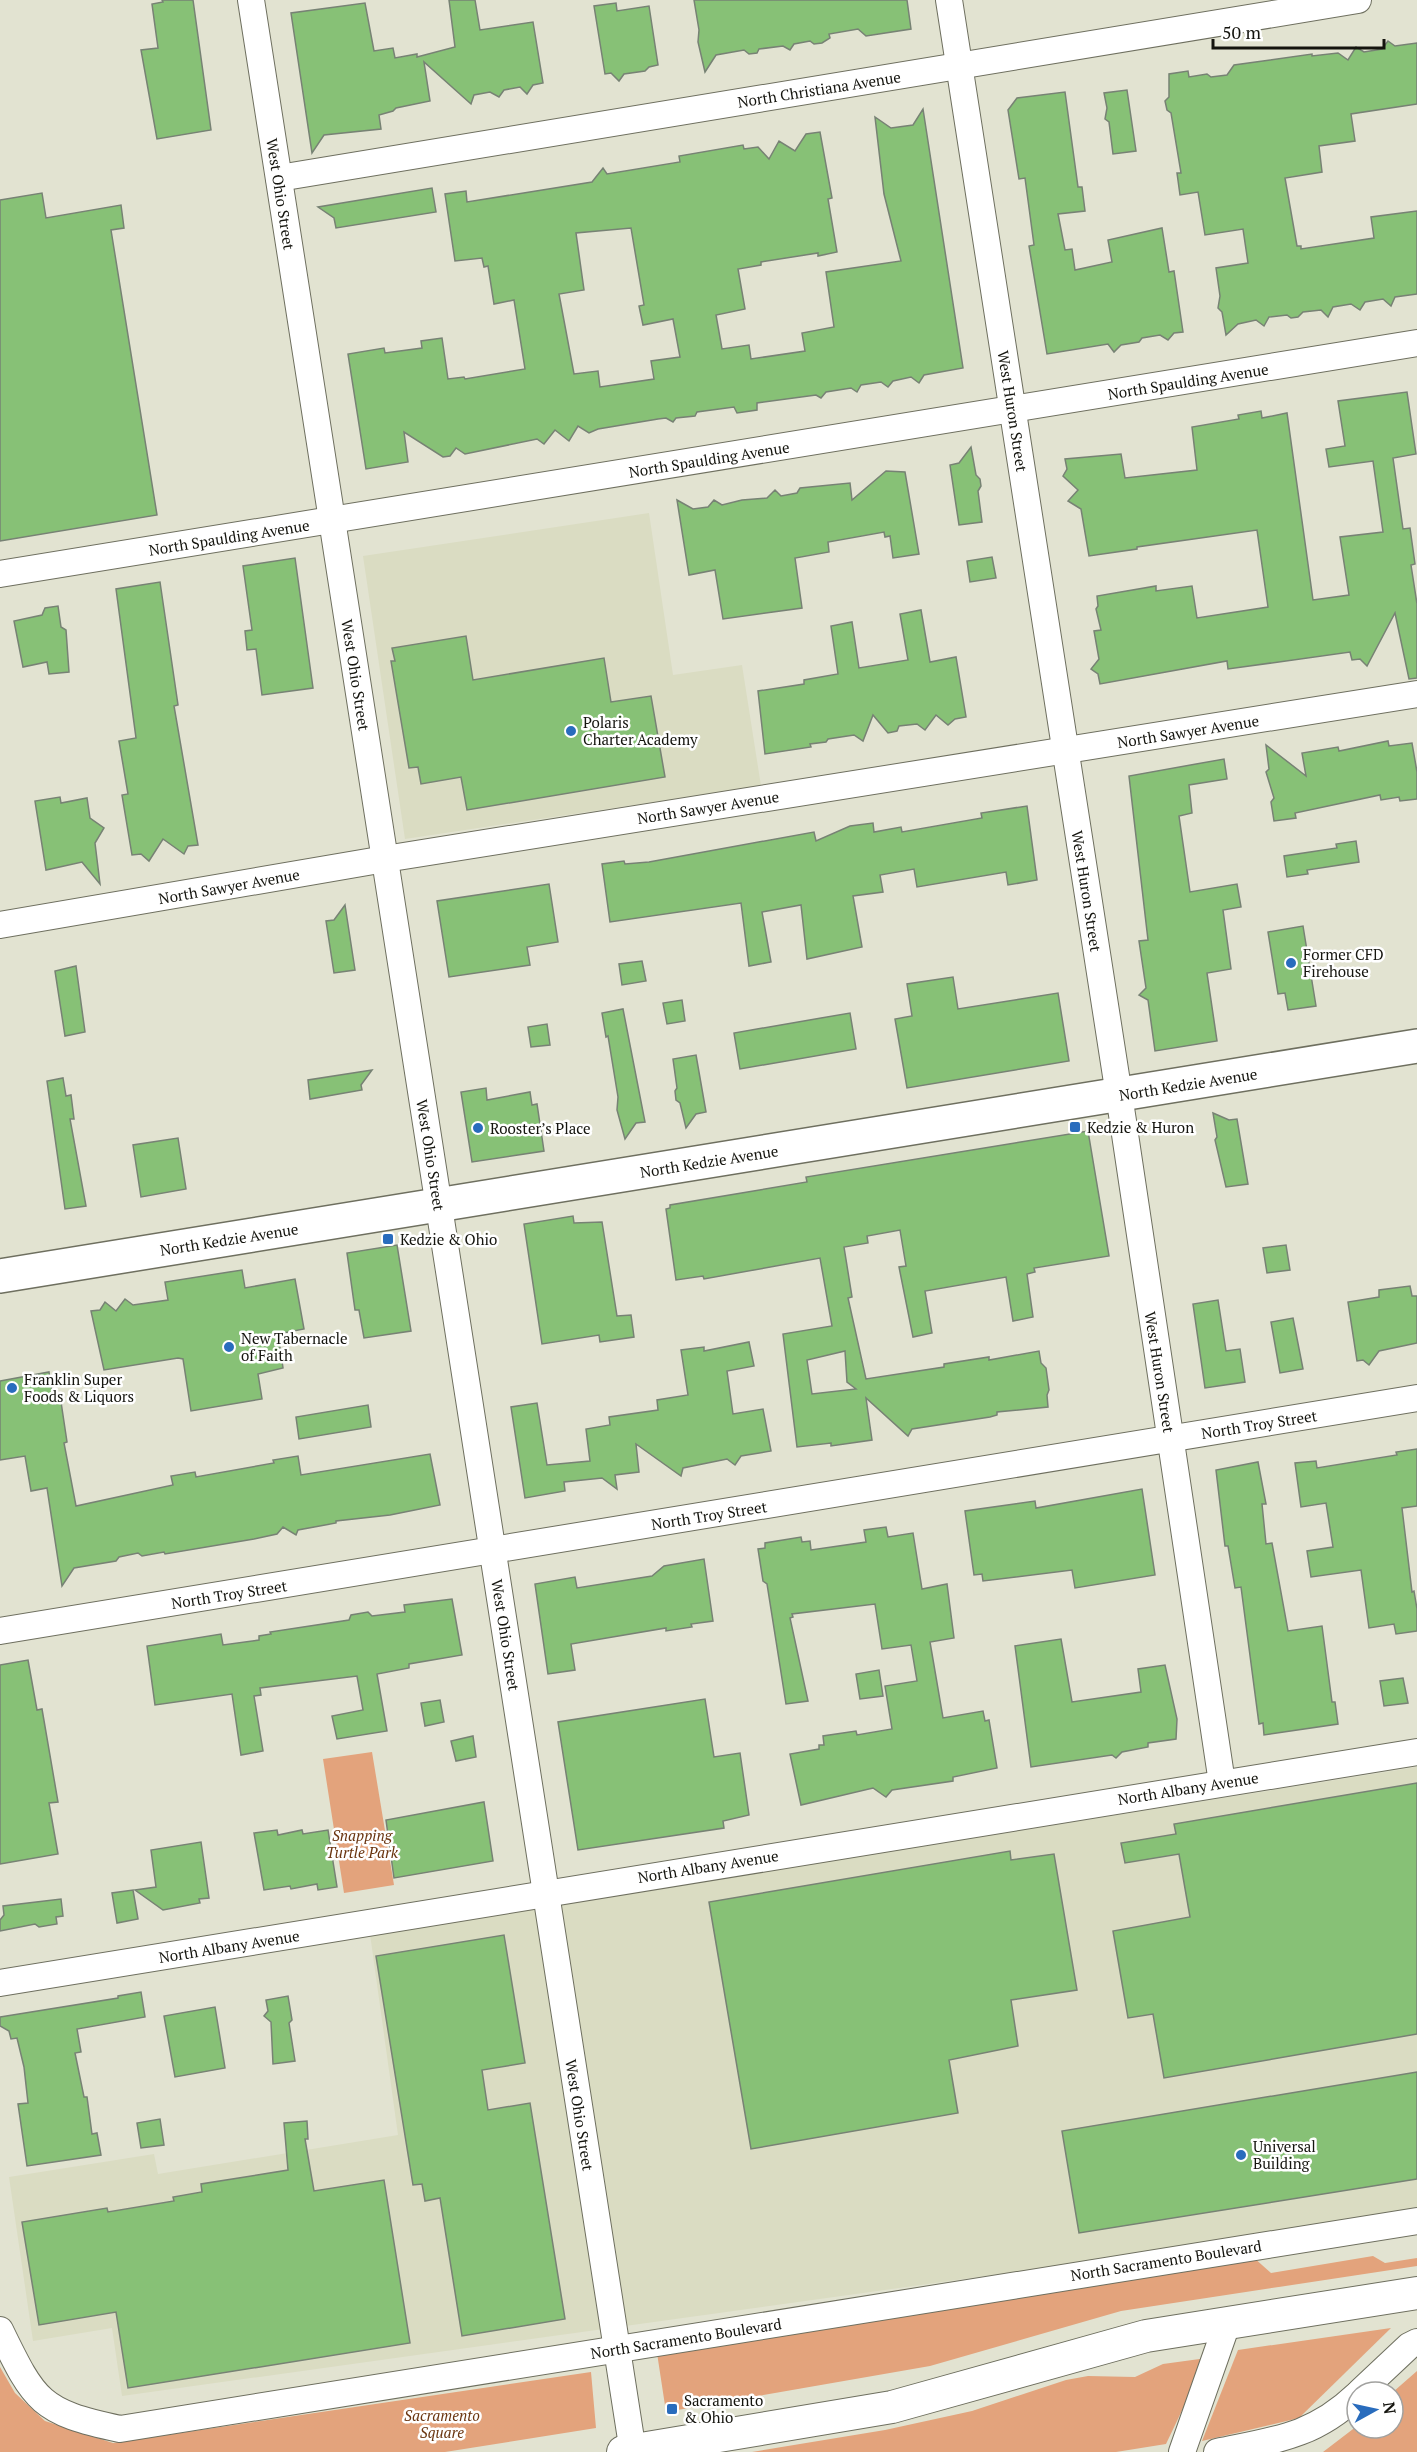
<svg xmlns="http://www.w3.org/2000/svg" width="1417" height="2452" viewBox="0 0 1417 2452" font-family="'PT Serif',serif">
  <style>
    .built { fill: #dadcc2 }
    .green { fill: #e3a37c }
    .building { fill: #87c176; stroke: #778274; stroke-width: 1.5; fill-rule: evenodd }
    .lines { fill: none; stroke-linecap: round; stroke-linejoin: round }
    .minor-casing { stroke: #6e6f5f; stroke-width: 28 }
    .tertiary-casing { stroke: #6e6f5f; stroke-width: 34 }
    .secondary-casing { stroke: #6e6f5f; stroke-width: 36 }
    .minor { stroke: #fff; stroke-width: 26 }
    .tertiary { stroke: #fff; stroke-width: 32 }
    .secondary { stroke: #fff; stroke-width: 33 }
    .poi-dot { fill: #296cbd; stroke: #fff; stroke-width: 2 }
    .labels { text-anchor: middle; dominant-baseline: central; stroke-width: 5; stroke-linejoin: round; paint-order: stroke }
    .street-label { font-size: 15px; fill: #14140e; stroke: #fff }
    .poi-label { font-size: 15px; fill: #14140e; stroke: #fff; text-anchor: start }
    .park-label { font-size: 15px; font-style: italic; fill: #6a3510; stroke: #fff }
  </style>
  <rect width="100%" height="100%" fill="#e2e3d1"/>
  <g class="built">
    <polygon points="649,513 673,675 742,665 761,786 405,839 363,556"/>
    <polygon points="1417,1767 1417,2216 122,2396 112,2328 33,2341 9,2177 154,2154 158,2174 398,2135 370,1934"/>
  </g>
  <g class="green">
    <polygon points="372,1752 394,1885 344,1893 323,1759"/>
    <polygon points="1373,2256 1385,2263 1417,2258 1417,2266 1121,2311 930,2366 666,2412 657,2353 1253,2257 1271,2273"/>
    <polygon points="1391,2328 1299,2418 1202,2441 1238,2350"/>
    <polygon points="1207,2358 1166,2444 1116,2452 752,2452 885,2430 972,2411 1066,2380 1088,2376 1135,2377 1163,2364"/>
    <polygon points="0,2367 15,2393 45,2421 113,2443 591,2372 596,2428 445,2452 0,2452"/>
    <polygon points="1417,2371 1417,2452 1323,2452 1357,2426 1357,2428 1393,2428 1393,2392"/>
  </g>
  <g class="building">
    <polygon points="162,0 193,0 211,130 157,139 141,50 158,48 152,4 163,2"/>
    <polygon points="449,0 475,0 480,30 533,22 543,83 533,85 527,94 520,87 504,90 499,97 490,92 474,95 471,104 424,62 430,101 396,108 393,111 379,115 381,129 324,135 312,153 291,13 365,3 374,51 393,48 395,58 417,54 417,57 455,47"/>
    <polygon points="694,0 907,0 911,29 866,36 858,29 829,34 830,38 822,43 814,44 810,41 794,44 790,50 783,46 759,49 757,53 749,54 744,50 716,55 705,72 698,42 699,30"/>
    <polygon points="616,3 617,11 649,6 658,65 649,67 645,71 624,74 619,81 611,73 605,74 594,6"/>
    <polygon points="1388,41 1395,46 1417,43 1417,104 1351,114 1355,141 1319,146 1322,172 1285,178 1297,246 1301,246 1301,249 1374,238 1371,217 1417,211 1417,294 1395,297 1391,306 1383,299 1365,302 1360,310 1351,304 1333,307 1328,317 1321,310 1303,312 1298,317 1291,318 1287,315 1269,317 1264,326 1256,320 1238,324 1226,335 1222,312 1218,308 1220,296 1216,268 1248,263 1243,229 1205,235 1198,192 1180,195 1177,173 1181,173 1171,113 1167,110 1165,101 1169,97 1169,74 1188,71 1189,77 1207,74 1211,77 1227,75 1234,65 1312,54 1312,56 1338,53 1348,60 1356,47 1364,52 1382,49"/>
    <polygon points="1127,90 1136,151 1113,154 1109,122 1105,119 1107,108 1104,93"/>
    <polygon points="1065,92 1078,187 1082,187 1085,211 1058,214 1065,250 1072,249 1075,270 1112,262 1108,240 1162,228 1169,272 1174,271 1183,332 1174,333 1168,340 1160,335 1142,338 1139,342 1121,345 1114,352 1108,344 1047,354 1029,246 1034,245 1025,178 1019,179 1008,110 1017,98"/>
    <path d="M923 109 963 368 924 375 919 383 911 377 893 381 888 387 881 382 861 385 857 392 851 388 826 392 821 398 816 395 757 403V410L737 413 734 407 697 412 695 416 676 418 673 422 666 418 658 419 598 429 589 433 578 426 569 441 555 430 544 444 537 439 465 454 456 448 450 456 443 457 404 432 408 462 366 469 348 354 384 348 385 353 422 348 421 341 442 338 448 379 464 377 465 379 525 369 514 300 494 304 488 266 484 267 482 258 455 261 445 194 466 191 467 202 592 182 603 168 607 174 680 162 679 156 743 145 744 149 758 147 769 159 779 141 795 151 806 134 820 132 832 198 828 199 837 252 818 256V253L761 262V265L738 269 745 309 716 315 722 349 749 345 751 359 805 351 802 333 834 327 826 272 901 261 884 194 875 117 891 128 913 125ZM631 228 644 305 639 306 643 325 673 319 680 357 651 361 654 379 600 387 598 371 574 374 559 294 584 290 576 233Z"/>
    <polygon points="432,188 436,212 336,228 334,218 318,207"/>
    <polygon points="42,193 46,218 121,205 124,228 111,230 157,515 0,541 0,200"/>
    <polygon points="1407,392 1416,454 1393,458 1403,529 1410,528 1415,564 1411,565 1417,604 1417,678 1409,679 1395,613 1367,666 1360,659 1352,660 1350,652 1228,669 1227,661 1100,684 1098,674 1091,669 1099,659 1094,631 1101,630 1096,609 1098,606 1097,596 1156,586 1156,591 1192,586 1197,618 1268,607 1257,530 1137,547 1137,549 1089,556 1081,509 1068,501 1078,490 1063,476 1067,469 1065,459 1121,454 1125,478 1197,470 1192,427 1239,419 1238,415 1261,411 1262,418 1287,413 1313,600 1349,595 1340,537 1383,532 1373,461 1329,467 1326,449 1345,446 1338,401"/>
    <polygon points="971,447 976,475 980,479 981,486 978,491 982,522 959,525 950,465 959,463"/>
    <polygon points="886,471 905,472 919,554 893,558 890,536 885,537 884,532 828,542 829,552 795,558 802,608 723,619 715,570 689,575 677,500 693,509 708,507 714,500 722,505 742,500 767,498 775,490 781,496 797,493 800,488 850,483 852,500"/>
    <polygon points="992,557 996,578 970,582 967,561"/>
    <polygon points="295,558 313,688 262,695 256,649 247,650 245,631 252,630 243,566"/>
    <polygon points="160,582 178,705 174,706 198,845 188,846 184,854 163,839 149,861 141,854 132,855 122,795 128,794 119,741 136,738 116,589"/>
    <polygon points="58,606 61,627 66,630 69,672 49,674 47,662 23,667 14,621 42,615 45,608"/>
    <polygon points="921,610 930,662 956,657 966,717 955,719 948,725 936,715 925,730 917,724 899,726 897,731 888,733 873,715 863,741 854,735 828,739 826,742 810,744 811,747 765,754 758,691 804,684 804,680 838,674 831,626 852,622 859,668 908,660 900,614"/>
    <polygon points="466,636 473,680 604,658 611,702 651,696 665,777 467,810 461,777 421,784 418,767 409,768 391,661 395,661 392,648"/>
    <polygon points="1388,741 1389,746 1412,743 1417,772 1417,799 1400,801 1399,797 1381,800 1380,795 1295,813 1296,818 1274,821 1271,802 1274,798 1266,772 1269,769 1266,745 1306,776 1302,753 1338,747 1339,751"/>
    <polygon points="1224,759 1227,779 1189,785 1192,813 1179,816 1190,892 1237,884 1241,907 1223,910 1231,969 1207,973 1217,1041 1155,1051 1148,1000 1139,995 1146,988 1139,941 1148,940 1129,776"/>
    <polygon points="60,797 61,803 87,798 90,818 104,828 95,843 100,884 82,862 46,870 35,801"/>
    <polygon points="1027,806 1037,880 1008,885 1006,872 917,887 914,869 880,875 883,892 853,896 862,947 807,959 801,905 762,912 771,962 749,966 741,903 610,922 602,864 624,861 625,864 649,862 814,832 816,841 850,826 873,823 874,832 901,827 902,832 982,818 981,813"/>
    <polygon points="1356,841 1359,862 1307,870 1308,874 1287,877 1284,856 1337,848 1336,844"/>
    <polygon points="549,884 558,942 527,947 530,965 449,977 437,901"/>
    <polygon points="345,905 355,970 334,973 326,921 334,920"/>
    <polygon points="1303,926 1316,1006 1288,1010 1285,993 1278,994 1268,932"/>
    <polygon points="642,961 646,981 622,985 619,964"/>
    <polygon points="76,966 85,1032 65,1036 55,971"/>
    <polygon points="953,977 958,1009 1058,993 1069,1061 907,1088 895,1019 912,1016 907,984"/>
    <polygon points="682,1000 685,1021 667,1024 663,1003"/>
    <polygon points="623,1009 645,1122 636,1123 625,1139 617,1110 618,1097 608,1036 606,1037 602,1013"/>
    <polygon points="850,1013 856,1049 740,1069 734,1033"/>
    <polygon points="547,1024 550,1045 531,1047 528,1027"/>
    <polygon points="696,1055 706,1112 696,1114 686,1128 680,1103 676,1100 675,1091 677,1088 673,1059"/>
    <polygon points="372,1070 361,1085 362,1090 310,1099 308,1080"/>
    <polygon points="63,1078 66,1096 71,1095 74,1119 70,1119 86,1206 65,1209 47,1081"/>
    <polygon points="486,1088 487,1100 530,1092 532,1105 537,1104 544,1151 472,1162 461,1092"/>
    <polygon points="1213,1113 1229,1120 1237,1119 1248,1184 1226,1187 1215,1140 1217,1137"/>
    <path d="M1088 1131 1109 1256 1034 1268 1035 1272 1027 1274 1033 1317 1013 1321 1006 1277 925 1291 932 1333 913 1337 899 1267 906 1266 900 1230 867 1236 868 1243 844 1247 852 1297 848 1298 866 1379 944 1367V1364L989 1357V1360L1039 1351 1041 1363 1046 1368 1049 1390 1047 1395 1048 1407 997 1412V1415L990 1417 912 1429 908 1436 866 1398 872 1440 831 1446V1443L797 1447 783 1334 832 1326 820 1258 704 1279 703 1276 676 1280 666 1209 670 1208V1205L807 1182 806 1177ZM845 1351 847 1382 856 1389 812 1394 807 1360Z"/>
    <polygon points="178,1138 186,1189 141,1197 133,1145"/>
    <polygon points="573,1216 574,1223 602,1222 617,1316 631,1315 634,1337 600,1342 599,1335 542,1344 524,1224"/>
    <polygon points="397,1245 411,1331 364,1338 359,1310 355,1310 347,1253"/>
    <polygon points="1286,1245 1290,1270 1267,1273 1263,1248"/>
    <polygon points="242,1270 245,1288 295,1279 304,1329 278,1334 283,1368 258,1374 262,1399 191,1411 183,1359 178,1358 104,1370 91,1311 100,1310 105,1302 116,1311 125,1299 133,1305 168,1300 165,1282"/>
    <polygon points="1410,1286 1412,1296 1417,1296 1417,1343 1379,1351 1369,1365 1363,1360 1357,1361 1348,1302 1379,1297 1379,1290"/>
    <polygon points="1218,1300 1226,1351 1240,1349 1245,1382 1205,1388 1193,1304"/>
    <polygon points="1293,1318 1303,1369 1280,1373 1271,1322"/>
    <polygon points="749,1342 754,1366 727,1371 733,1414 763,1409 771,1451 741,1456 735,1465 727,1459 683,1468 681,1476 636,1444 639,1472 615,1475 617,1489 602,1478 564,1482 565,1491 525,1498 511,1407 537,1403 547,1465 590,1461 586,1429 610,1425 609,1417 658,1410 657,1400 688,1395 681,1350 704,1347 704,1351"/>
    <polygon points="49,1372 54,1404 61,1402 67,1442 64,1443 76,1506 173,1485 171,1476 195,1472 196,1477 274,1463 273,1460 298,1456 301,1475 430,1454 440,1505 390,1515 336,1521 336,1523 298,1530 296,1535 283,1527 277,1534 254,1539 165,1554 164,1552 142,1556 138,1553 119,1557 116,1561 74,1568 62,1586 47,1488 31,1491 25,1456 0,1460 0,1381"/>
    <polygon points="368,1405 371,1427 299,1439 296,1417"/>
    <polygon points="1417,1449 1417,1506 1402,1508 1412,1592 1414,1591 1417,1609 1417,1631 1396,1634 1394,1624 1369,1628 1361,1570 1311,1577 1307,1551 1333,1547 1326,1503 1301,1507 1295,1463 1316,1461 1317,1468 1397,1455 1396,1452"/>
    <polygon points="1258,1462 1266,1504 1262,1504 1266,1544 1272,1543 1288,1631 1322,1626 1332,1702 1335,1702 1338,1724 1264,1735 1263,1723 1259,1724 1241,1587 1235,1588 1228,1546 1225,1546 1216,1470"/>
    <polygon points="1142,1489 1155,1575 1075,1588 1072,1570 983,1581 982,1574 974,1575 965,1511 1035,1501 1036,1508"/>
    <polygon points="886,1527 888,1537 913,1533 922,1589 947,1584 954,1638 930,1642 943,1718 983,1711 985,1721 989,1720 997,1768 953,1777 953,1781 892,1790 886,1797 873,1788 801,1805 790,1754 819,1749 819,1745 824,1745 823,1736 856,1731 857,1735 892,1729 885,1686 917,1681 911,1645 882,1649 875,1604 792,1614 793,1617 790,1618 808,1701 786,1704 767,1584 763,1581 758,1549 765,1548 765,1543 801,1537 802,1542 810,1541 811,1550 866,1542 864,1530"/>
    <polygon points="704,1559 713,1621 691,1624 692,1627 666,1631 666,1628 571,1644 575,1670 548,1674 535,1584 575,1577 577,1588 652,1576 664,1566"/>
    <polygon points="452,1599 462,1655 409,1664 409,1668 377,1674 387,1731 337,1739 332,1716 363,1710 357,1676 260,1688 261,1695 254,1696 263,1751 241,1755 232,1694 155,1705 147,1646 221,1634 223,1645 259,1640 259,1636 271,1634 270,1632 349,1620 351,1615 368,1612 372,1616 405,1612 404,1605"/>
    <polygon points="1061,1639 1072,1702 1141,1692 1138,1669 1165,1665 1177,1719 1176,1739 1148,1743 1148,1747 1122,1752 1116,1758 1112,1755 1031,1767 1015,1646"/>
    <polygon points="28,1660 37,1710 42,1709 58,1802 49,1803 58,1854 0,1864 0,1665"/>
    <polygon points="879,1670 883,1696 860,1699 856,1674"/>
    <polygon points="1403,1678 1408,1703 1384,1706 1380,1681"/>
    <polygon points="705,1699 714,1757 740,1753 749,1815 723,1821 724,1828 578,1850 558,1722"/>
    <polygon points="440,1700 444,1722 425,1726 421,1703"/>
    <polygon points="473,1736 476,1757 456,1761 451,1741"/>
    <polygon points="1417,1783 1417,2034 1164,2078 1153,2014 1128,2018 1113,1931 1190,1917 1179,1854 1125,1863 1121,1843 1176,1834 1174,1824"/>
    <polygon points="484,1802 493,1861 394,1878 386,1820"/>
    <polygon points="277,1830 278,1835 302,1830 303,1834 328,1830 337,1887 318,1890 317,1884 291,1889 290,1886 264,1890 254,1833"/>
    <polygon points="201,1842 209,1898 199,1899 200,1903 163,1910 135,1890 156,1887 151,1850"/>
    <polygon points="1010,1851 1011,1860 1054,1854 1077,1990 1011,2000 1018,2046 949,2060 958,2113 751,2149 709,1902"/>
    <polygon points="133,1890 138,1919 117,1923 112,1893"/>
    <polygon points="61,1899 63,1916 56,1917 57,1924 39,1927 35,1924 0,1931 0,1920 4,1915 3,1906"/>
    <polygon points="504,1935 525,2063 482,2070 488,2110 530,2103 565,2319 462,2336 440,2198 425,2201 422,2184 413,2185 376,1956"/>
    <polygon points="141,1992 145,2017 77,2029 81,2052 75,2053 84,2097 87,2097 92,2134 97,2133 101,2155 27,2166 18,2104 28,2103 24,2067 17,2038 11,2039 9,2031 0,2026 0,2017 118,1998 118,1996"/>
    <polygon points="288,1996 292,2020 289,2023 295,2061 273,2064 271,2022 264,2016 268,2011 266,2000"/>
    <polygon points="215,2007 225,2068 175,2077 164,2016"/>
    <polygon points="1417,2072 1417,2179 1079,2233 1062,2131"/>
    <polygon points="160,2119 164,2145 141,2148 137,2123"/>
    <polygon points="307,2121 308,2139 305,2139 314,2191 384,2180 410,2343 128,2388 116,2312 39,2325 22,2222 107,2208 108,2212 174,2201 173,2197 202,2192 201,2184 288,2170 284,2123"/>
  </g>
  <g class="lines">
    <defs>
      <g id="minor">
        <polyline points="251,0 633,2452"/>
        <polyline points="949,0 1123,1121 1222,1783"/>
        <polyline points="279,178 1358,0"/>
        <polyline points="0,574 1417,343"/>
        <polyline points="0,925 385,859 1417,694"/>
        <polyline points="0,1631 1417,1398"/>
        <polyline points="0,1983 1417,1752"/>
        <path d="M0 2330C35 2402 40 2412 120 2429L1417 2221"/>
        <polyline points="1360,2392 1409,2346 1417,2342"/>
        <polyline points="1182,2452 1227,2324"/>
        <path d="M1217 2452C1274 2440 1313 2437 1357 2395"/>
      </g>
      <polyline id="tertiary" points="623,2452 892,2407 1146,2336 1417,2293"/>
      <polyline id="secondary" points="0,1276 1417,1046"/>
    </defs>
    <use href="#minor" class="minor-casing"/>
    <use href="#tertiary" class="tertiary-casing"/>
    <use href="#secondary" class="secondary-casing"/>
    <use href="#minor" class="minor"/>
    <use href="#tertiary" class="tertiary"/>
    <use href="#secondary" class="secondary"/>
  </g>
  <g class="poi-dot">
    <circle cx="571" cy="731" r="6"/>
    <circle cx="1291" cy="963" r="6"/>
    <rect x="1069" y="1121" width="12" height="12" rx="3"/>
    <circle cx="478" cy="1128" r="6"/>
    <rect x="382" y="1233" width="12" height="12" rx="3"/>
    <circle cx="229" cy="1347" r="6"/>
    <circle cx="12" cy="1388" r="6"/>
    <circle cx="1241" cy="2155" r="6"/>
    <rect x="666" y="2403" width="12" height="12" rx="3"/>
  </g>
  <g class="labels">
    <g class="street-label">
      <text transform="translate(819 89) rotate(-9)">North Christiana Avenue</text>
      <text transform="translate(281 194) rotate(81)">West Ohio Street</text>
      <text transform="translate(1188 381) rotate(-9)">North Spaulding Avenue</text>
      <text transform="translate(1013 411) rotate(81)">West Huron Street</text>
      <text transform="translate(709 459) rotate(-9)">North Spaulding Avenue</text>
      <text transform="translate(229 537) rotate(-9)">North Spaulding Avenue</text>
      <text transform="translate(356 675) rotate(81)">West Ohio Street</text>
      <text transform="translate(1188 731) rotate(-9)">North Sawyer Avenue</text>
      <text transform="translate(708 807) rotate(-9)">North Sawyer Avenue</text>
      <text transform="translate(229 886) rotate(-10)">North Sawyer Avenue</text>
      <text transform="translate(1087 891) rotate(81)">West Huron Street</text>
      <text transform="translate(1188 1084) rotate(-9)">North Kedzie Avenue</text>
      <text transform="translate(431 1155) rotate(81)">West Ohio Street</text>
      <text transform="translate(709 1161) rotate(-9)">North Kedzie Avenue</text>
      <text transform="translate(229 1239) rotate(-9)">North Kedzie Avenue</text>
      <text transform="translate(1160 1372) rotate(81)">West Huron Street</text>
      <text transform="translate(1259 1424) rotate(-9)">North Troy Street</text>
      <text transform="translate(709 1515) rotate(-9)">North Troy Street</text>
      <text transform="translate(229 1594) rotate(-9)">North Troy Street</text>
      <text transform="translate(506 1635) rotate(81)">West Ohio Street</text>
      <text transform="translate(1188 1788) rotate(-9)">North Albany Avenue</text>
      <text transform="translate(708 1866) rotate(-9)">North Albany Avenue</text>
      <text transform="translate(229 1946) rotate(-9)">North Albany Avenue</text>
      <text transform="translate(580 2115) rotate(81)">West Ohio Street</text>
      <text transform="translate(1166 2260) rotate(-9)">North Sacramento Boulevard</text>
      <text transform="translate(686 2338) rotate(-9)">North Sacramento Boulevard</text>
    </g>
    <g class="poi-label">
      <text x="583" y="722">Polaris<tspan x="583" dy="17">Charter Academy</tspan></text>
      <text x="1303" y="954">Former CFD<tspan x="1303" dy="17">Firehouse</tspan></text>
      <text x="1087" y="1127">Kedzie &amp; Huron</text>
      <text x="490" y="1128">Rooster’s Place</text>
      <text x="400" y="1239">Kedzie &amp; Ohio</text>
      <text x="241" y="1338">New Tabernacle<tspan x="241" dy="17">of Faith</tspan></text>
      <text x="24" y="1379">Franklin Super<tspan x="24" dy="17">Foods &amp; Liquors</tspan></text>
      <text x="1253" y="2146">Universal<tspan x="1253" dy="17">Building</tspan></text>
      <text x="684" y="2400">Sacramento<tspan x="684" dy="17">&amp; Ohio</tspan></text>
    </g>
    <g class="park-label">
      <text x="362" y="1835">Snapping<tspan x="362" dy="17">Turtle Park</tspan></text>
      <text x="442" y="2415">Sacramento<tspan x="442" dy="17">Square</tspan></text>
    </g>
  </g>
  <g transform="translate(1375 2410) rotate(82)"><circle r="28" fill="#ffffff" stroke="#a1a19f" stroke-width="1.5"/>
  <path d="M0-4.5L10 22L0 15L-10 22Z" fill="#296cbd"/>
  <text y="-9" font-size="16" font-weight="bold" text-anchor="middle" fill="#14140e">N</text>
  </g>
  <path d="M1213 39v9h171v-9" fill="none" stroke="#14140e" stroke-width="3"/>
  <text x="1222" y="39" font-size="18" fill="#14140e" stroke="#ffffff" stroke-width="4.5" paint-order="stroke">50 m</text>
</svg>
